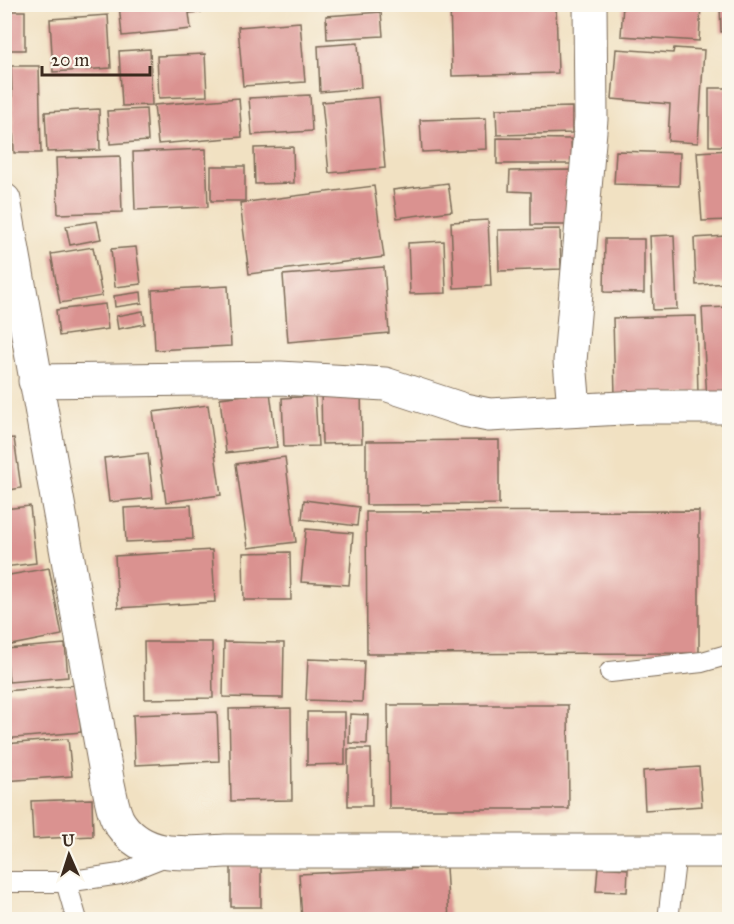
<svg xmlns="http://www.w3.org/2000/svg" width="734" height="924" viewBox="0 0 734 924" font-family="'IM FELL Great Primer',serif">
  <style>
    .building { fill: #da9290 }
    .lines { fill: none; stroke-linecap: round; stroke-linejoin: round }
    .service-casing { stroke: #7b6a57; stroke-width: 22 }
    .minor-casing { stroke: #7b6a57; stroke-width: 35 }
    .service { stroke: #fff; stroke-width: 20 }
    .minor { stroke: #fff; stroke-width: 33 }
  </style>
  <rect width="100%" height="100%" fill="#fbf7ec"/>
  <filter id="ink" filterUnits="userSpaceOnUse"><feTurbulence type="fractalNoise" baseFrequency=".0167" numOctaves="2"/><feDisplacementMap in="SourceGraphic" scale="12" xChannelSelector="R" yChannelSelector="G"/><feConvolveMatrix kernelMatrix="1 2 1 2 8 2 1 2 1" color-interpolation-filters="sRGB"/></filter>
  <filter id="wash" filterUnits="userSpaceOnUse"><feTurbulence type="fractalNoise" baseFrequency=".008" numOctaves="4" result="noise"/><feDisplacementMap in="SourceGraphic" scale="24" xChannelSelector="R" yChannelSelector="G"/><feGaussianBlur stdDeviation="1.35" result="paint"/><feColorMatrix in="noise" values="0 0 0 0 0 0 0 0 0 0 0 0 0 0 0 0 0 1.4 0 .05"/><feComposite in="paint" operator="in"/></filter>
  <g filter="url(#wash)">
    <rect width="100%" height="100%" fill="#f1e1c2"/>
    <g id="blocks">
      <g class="building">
        <polygon points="119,4 201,4 201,12 189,13 191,29 122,36"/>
        <polygon points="450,4 556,4 558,73 452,76"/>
        <polygon points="623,4 701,4 699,41 621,36"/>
        <polygon points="720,4 730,4 730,31 721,32"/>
        <rect x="4" y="11" width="21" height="39"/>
        <polygon points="381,12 383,36 327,39 326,16"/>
        <polygon points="108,15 111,68 53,72 50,19"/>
        <polygon points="300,22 305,82 243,86 238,27"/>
        <polygon points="358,43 361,88 320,92 318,46"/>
        <polygon points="674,48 704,50 698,143 668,141 670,104 612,99 616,49 673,53"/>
        <polygon points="150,49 152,105 122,106 119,51"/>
        <polygon points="205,54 207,96 159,98 157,56"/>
        <polygon points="11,66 39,66 41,153 14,153"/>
        <rect x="709" y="88" width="21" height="58"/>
        <polygon points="310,95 312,131 252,135 249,98"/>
        <polygon points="379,97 385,168 329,173 322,102"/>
        <polygon points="239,98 242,137 158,144 154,105"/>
        <polygon points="572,107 572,133 497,135 496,109"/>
        <polygon points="99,109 100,150 47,152 45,112"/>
        <polygon points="146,109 148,141 110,144 107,111"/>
        <polygon points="486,118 487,149 422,152 420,120"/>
        <polygon points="497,138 571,139 572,164 497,164"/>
        <polygon points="293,147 294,183 255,184 254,148"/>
        <polygon points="206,149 208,207 135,210 133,152"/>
        <polygon points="730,150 730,220 702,221 697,152"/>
        <polygon points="616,151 680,153 679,186 614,184"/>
        <polygon points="120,156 122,212 58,214 56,158"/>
        <rect x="211" y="166" width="34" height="35"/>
        <polygon points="571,170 571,225 531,225 531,192 509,191 510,171"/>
        <polygon points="448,183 452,211 397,218 393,190"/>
        <polygon points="374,186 384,257 249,274 240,203"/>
        <polygon points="488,220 491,286 454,288 451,222"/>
        <polygon points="97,221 101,239 70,245 66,226"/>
        <polygon points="560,229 561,269 499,271 498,230"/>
        <polygon points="674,235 677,309 653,310 650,236"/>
        <polygon points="726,236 730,283 696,285 694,238"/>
        <polygon points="605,239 644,239 644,293 604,292"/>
        <polygon points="444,241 446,293 410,294 408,243"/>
        <polygon points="93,247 102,296 60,303 51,254"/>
        <polygon points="136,247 141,284 115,287 111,249"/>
        <polygon points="384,267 389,333 288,342 283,275"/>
        <polygon points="228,286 231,346 155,350 152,290"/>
        <polygon points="141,292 142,303 115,307 114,296"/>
        <polygon points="105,304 108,329 59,336 56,310"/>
        <polygon points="730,307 730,400 707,401 702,308"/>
        <polygon points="143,311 145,324 118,329 116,316"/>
        <polygon points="696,316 698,394 615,396 613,318"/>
        <polygon points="361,388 362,443 322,444 321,389"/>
        <polygon points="270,392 277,447 226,453 220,398"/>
        <polygon points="315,396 318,446 284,447 282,398"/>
        <polygon points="208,405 221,495 166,502 153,412"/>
        <polygon points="14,438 21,488 4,491 4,439"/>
        <polygon points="499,440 499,504 366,505 366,441"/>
        <polygon points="148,453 153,498 109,502 104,458"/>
        <polygon points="285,457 296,542 248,548 236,464"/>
        <polygon points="304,500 359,507 357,526 302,519"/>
        <polygon points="191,505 193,539 126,542 124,508"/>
        <polygon points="30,506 36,563 4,567 4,509"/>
        <polygon points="699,511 699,653 367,654 366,512"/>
        <polygon points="306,529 353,533 349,585 301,582"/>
        <polygon points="212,550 215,602 118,608 115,556"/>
        <polygon points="290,552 291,600 244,600 243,553"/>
        <polygon points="49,568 62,635 11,645 4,611 4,576"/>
        <polygon points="144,642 212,642 213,698 145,699"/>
        <polygon points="224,642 284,643 283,698 223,697"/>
        <polygon points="65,644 68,677 9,682 6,649"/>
        <polygon points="308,659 364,661 362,702 306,700"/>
        <polygon points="77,685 81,732 4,739 4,691"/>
        <polygon points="388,705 568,705 569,809 389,809"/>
        <polygon points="291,708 292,800 231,801 229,709"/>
        <polygon points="217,712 219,761 135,765 133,715"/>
        <polygon points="307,712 345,712 345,764 307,765"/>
        <polygon points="350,714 368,715 367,744 349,743"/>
        <polygon points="68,739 72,776 4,781 4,744"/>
        <polygon points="348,749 371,749 372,806 348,806"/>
        <polygon points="699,767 702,806 645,810 643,771"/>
        <polygon points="92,799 93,836 33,839 31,801"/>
        <polygon points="231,865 261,866 261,907 231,907"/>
        <polygon points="446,867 449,920 302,920 299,874"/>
        <polygon points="598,867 628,869 627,892 596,891"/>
      </g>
    </g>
  </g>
  <g filter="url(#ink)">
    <use href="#blocks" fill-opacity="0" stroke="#7b6a57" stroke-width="1.5"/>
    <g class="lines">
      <defs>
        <g id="service">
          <polyline points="610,672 702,662 730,654"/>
          <polyline points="4,882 66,882 120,874 171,854"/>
          <polyline points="66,882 77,920"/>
          <polyline points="668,920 676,852"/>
        </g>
        <g id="minor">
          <path d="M4 200 108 784C111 796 113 815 121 825 146 860 188 853 225 851H730"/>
          <polyline points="35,381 280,378 385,384 464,410 489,415 641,407 730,407"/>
          <polyline points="574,409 570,361 591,119 590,4"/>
        </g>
      </defs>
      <use href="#service" class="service-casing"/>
      <use href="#minor" class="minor-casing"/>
      <use href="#service" class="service"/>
      <use href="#minor" class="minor"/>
    </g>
  </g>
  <rect width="734" height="924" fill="none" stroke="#fbf7ec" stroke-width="24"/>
  <g transform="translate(69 855) rotate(357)" stroke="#fbf7ec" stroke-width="4.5" paint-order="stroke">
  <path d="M0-4.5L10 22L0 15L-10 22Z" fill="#3b2a1e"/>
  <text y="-9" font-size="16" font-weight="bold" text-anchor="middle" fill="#3b2a1e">U</text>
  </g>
  <path d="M42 66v9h108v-9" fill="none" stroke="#3b2a1e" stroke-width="3"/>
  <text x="51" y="66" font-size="18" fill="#3b2a1e" stroke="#fbf7ec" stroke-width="4.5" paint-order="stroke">20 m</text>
</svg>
